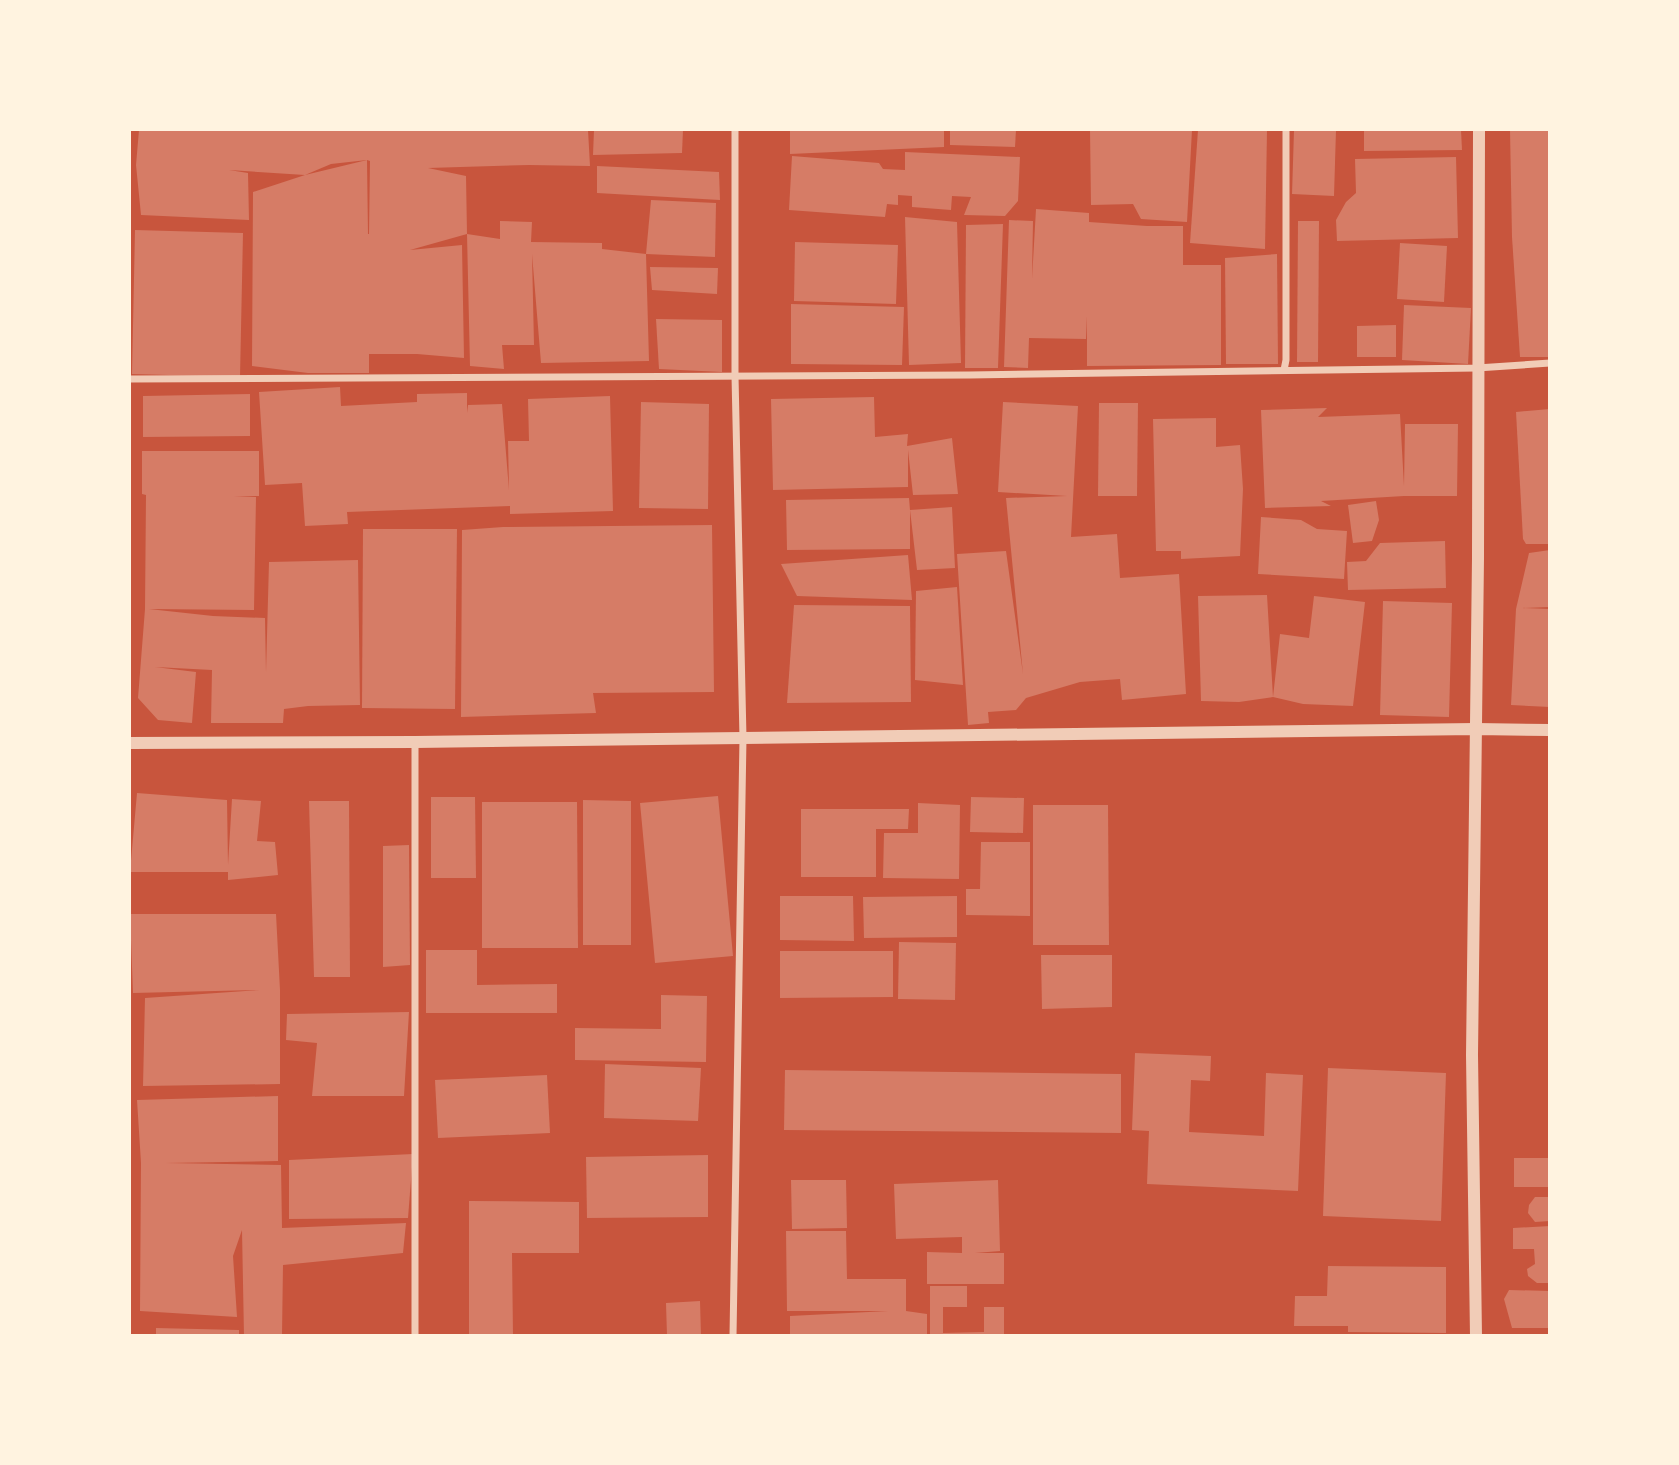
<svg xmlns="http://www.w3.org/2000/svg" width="1679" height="1465" viewBox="0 0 1679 1465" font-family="Arial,sans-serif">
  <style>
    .building { fill: #d67c66; fill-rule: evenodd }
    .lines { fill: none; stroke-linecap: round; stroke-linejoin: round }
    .minor { stroke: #f1ccb7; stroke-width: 7 }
    .tertiary { stroke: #f1ccb7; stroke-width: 12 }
  </style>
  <rect width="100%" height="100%" fill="#c8553d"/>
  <g class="building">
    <path d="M139 130H588L590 166 529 165 428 168 466 176 467 234 410 250 462 245 464 358 417 354H369V373H308L252 366 253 192 305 175 367 160 331 164 305 175 229 170 248 173 249 220 141 215 136 165ZM367 160 370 161 369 234H368Z"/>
    <polygon points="594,130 683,130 682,153 593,155"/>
    <polygon points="790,130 944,130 944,147 790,154"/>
    <polygon points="950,130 1016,130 1015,147 950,145"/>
    <polygon points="1090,130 1192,130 1187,222 1141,219 1133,204 1091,205"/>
    <polygon points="1198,130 1267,130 1265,249 1190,243"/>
    <polygon points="1294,130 1336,130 1334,196 1292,194"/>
    <polygon points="1364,130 1461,130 1462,150 1364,151"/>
    <polygon points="1510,130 1550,130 1550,357 1520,357 1512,237"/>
    <polygon points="905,152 1020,157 1018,201 1005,216 964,215 971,197 952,196 951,210 912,207 912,196 898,195 898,205 887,204 885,217 789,210 792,156 879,163 883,169 905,170"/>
    <polygon points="1456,157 1458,238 1337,241 1336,220 1346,202 1356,193 1355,159"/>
    <polygon points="597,166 719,172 720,200 597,193"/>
    <polygon points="651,200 716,203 715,257 646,254"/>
    <polygon points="1036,209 1089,213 1089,222 1147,226 1183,226 1183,265 1221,265 1221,365 1087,366 1087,316 1086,339 1029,338 1028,368 1004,367 1009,220 1033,221 1032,279"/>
    <polygon points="905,217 957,222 961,363 909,365"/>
    <polygon points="500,221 532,222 531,242 602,243 602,249 646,254 649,361 541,363 532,254 534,345 502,345 504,369 470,366 467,234 500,239"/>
    <polygon points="1298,221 1319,221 1318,362 1297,362"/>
    <polygon points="1003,224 998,368 965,368 966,225"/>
    <polygon points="135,230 243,233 240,377 132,374"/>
    <polygon points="795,242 898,245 896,304 794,301"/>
    <polygon points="1400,243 1447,246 1444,302 1397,299"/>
    <polygon points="1277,254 1278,364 1226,364 1225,258"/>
    <polygon points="650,267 718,268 717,294 652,290"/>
    <polygon points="791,304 904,307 902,365 791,364"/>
    <polygon points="1404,305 1471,308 1468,364 1402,360"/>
    <polygon points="656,319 722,320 722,372 659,369"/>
    <polygon points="1396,325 1396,357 1357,357 1357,326"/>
    <polygon points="340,387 341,406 417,402 417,394 467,393 467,413 468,405 502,404 509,490 508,441 529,441 528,399 610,396 613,511 510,514 510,506 347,512 348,524 305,526 302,483 265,485 259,392"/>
    <polygon points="250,394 250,436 143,437 143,396"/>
    <polygon points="874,397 875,437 908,434 907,446 952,438 958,494 913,495 908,450 908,487 773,490 771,399"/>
    <polygon points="641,402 709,404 708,509 639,508"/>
    <polygon points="1003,402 1078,406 1071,537 1117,534 1120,578 1179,574 1186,694 1122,700 1120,679 1080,682 1026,698 1016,710 988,712 989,723 968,725 957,554 1006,551 1023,674 1006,498 1067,496 998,492"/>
    <polygon points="1099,403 1138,403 1137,496 1098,496"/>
    <polygon points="1327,408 1318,417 1400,414 1404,486 1405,424 1458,424 1457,496 1404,496 1321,501 1331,506 1265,508 1261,410"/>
    <polygon points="1550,409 1550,544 1526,544 1523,539 1516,412"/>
    <polygon points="1216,418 1216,447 1240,445 1243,489 1240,556 1181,559 1181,551 1156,551 1153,419"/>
    <polygon points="142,451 259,451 259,496 234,496 256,497 254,610 149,609 213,616 265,618 266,672 269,562 358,560 360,705 308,706 284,709 283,723 211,723 212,670 155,667 196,672 192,723 158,720 138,698 145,609 146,495 142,494"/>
    <polygon points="909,498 910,510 952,507 955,568 917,570 910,510 910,549 787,550 786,500"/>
    <polygon points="1376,501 1379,520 1372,541 1353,543 1348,505"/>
    <polygon points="1261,517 1301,520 1317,529 1347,531 1344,579 1258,574"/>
    <polygon points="712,525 714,692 593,693 596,713 461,717 462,530 503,527"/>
    <polygon points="363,529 457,529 455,709 362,708"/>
    <polygon points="1445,541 1446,588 1348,590 1347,562 1366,561 1380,543"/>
    <polygon points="1550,550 1550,607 1522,608 1550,609 1550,707 1511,705 1516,609 1529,553"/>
    <polygon points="908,555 912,600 797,596 781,564"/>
    <polygon points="957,587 963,685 915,680 916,591"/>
    <polygon points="1267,595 1273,697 1280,634 1309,638 1314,596 1365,602 1353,706 1303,704 1273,697 1239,702 1201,701 1198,596"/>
    <polygon points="1383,601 1452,603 1449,717 1380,715"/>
    <polygon points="794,605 910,606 911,702 787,703"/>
    <polygon points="137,793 227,800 228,865 232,799 261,801 257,841 275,842 278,875 228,880 228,872 130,872"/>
    <polygon points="718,796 733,956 655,963 640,803"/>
    <polygon points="431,797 475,797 476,878 431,878"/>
    <polygon points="971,797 1024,798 1023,833 970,832"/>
    <polygon points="583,800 631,801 631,945 583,945"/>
    <polygon points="309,801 349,801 350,977 314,977"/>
    <polygon points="482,802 577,802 578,948 482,948"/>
    <polygon points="918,803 960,805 959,879 883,878 884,833 918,833"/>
    <polygon points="1033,805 1108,805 1109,945 1033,945"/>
    <polygon points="801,809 909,809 908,829 876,829 876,877 801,877"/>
    <polygon points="981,842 1030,842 1030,916 966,915 966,889 980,889"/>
    <polygon points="409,845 410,965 383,967 383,846"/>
    <polygon points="780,896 853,896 854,941 780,940"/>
    <polygon points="957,896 957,937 864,938 863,897"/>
    <polygon points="130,914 276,914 280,990 280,1084 143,1086 145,998 260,990 133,993"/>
    <polygon points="899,942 956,943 955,1000 898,999"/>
    <polygon points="426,950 477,950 477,985 557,984 557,1013 426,1013"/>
    <polygon points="780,951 893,951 893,997 780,998"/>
    <polygon points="1041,955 1112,955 1112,1007 1042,1009"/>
    <polygon points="661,995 707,996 706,1062 575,1060 575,1028 661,1029"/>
    <polygon points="409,1012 404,1096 312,1096 317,1043 286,1040 287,1014"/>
    <polygon points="1135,1053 1211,1056 1210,1081 1191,1080 1189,1132 1264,1136 1266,1073 1303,1075 1298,1191 1147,1184 1149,1131 1132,1130"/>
    <polygon points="605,1064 701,1068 698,1121 604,1118"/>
    <polygon points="1328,1068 1446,1073 1441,1221 1323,1216"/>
    <polygon points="785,1070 1121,1074 1121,1133 784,1130"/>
    <polygon points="547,1075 550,1133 438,1138 435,1080"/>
    <polygon points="278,1096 278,1161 166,1163 281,1165 282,1228 406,1223 403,1253 283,1265 282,1336 244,1336 242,1230 233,1256 237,1317 140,1311 141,1163 137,1100"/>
    <polygon points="413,1154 408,1218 289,1219 289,1160"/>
    <polygon points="708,1155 708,1217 587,1218 586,1157"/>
    <rect x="1514" y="1158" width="36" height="29"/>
    <polygon points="791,1180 846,1180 847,1228 792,1229"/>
    <polygon points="998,1180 1000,1251 975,1253 1004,1253 1004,1284 927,1284 927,1252 962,1253 962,1237 896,1239 894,1184"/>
    <polygon points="1535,1197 1550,1197 1550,1221 1535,1222 1528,1213 1529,1205"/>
    <polygon points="469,1201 579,1202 579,1253 512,1253 513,1336 469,1336"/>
    <polygon points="1550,1226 1550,1283 1537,1283 1528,1276 1527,1269 1535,1264 1534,1249 1513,1249 1513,1228"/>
    <polygon points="786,1231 846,1231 847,1279 906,1279 906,1311 927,1314 927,1336 790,1336 790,1316 888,1311 787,1311"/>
    <polygon points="1328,1266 1446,1267 1446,1333 1348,1332 1348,1326 1294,1326 1295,1296 1327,1296"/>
    <polygon points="930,1286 967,1286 967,1307 943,1307 943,1333 984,1332 984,1307 1004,1307 1004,1336 930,1336"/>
    <polygon points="1509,1290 1550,1291 1550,1328 1512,1328 1504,1299"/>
    <polygon points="700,1301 701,1336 667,1336 666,1303"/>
    <polygon points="156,1328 239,1330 239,1336 156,1336"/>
  </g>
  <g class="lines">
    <g class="minor">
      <polyline points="1284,370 1286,360 1286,130"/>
      <polyline points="130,379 970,375 1477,368 1550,363"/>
      <polyline points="415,1336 415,742"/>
      <polyline points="733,1336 743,738 735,376 735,130"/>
    </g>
    <g class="tertiary">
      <polyline points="130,743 415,742 1476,729 1550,730"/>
      <polyline points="1476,1336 1472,1055 1478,558 1479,130"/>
    </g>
  </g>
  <rect width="1679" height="1465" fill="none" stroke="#fff3e0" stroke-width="262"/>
</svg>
